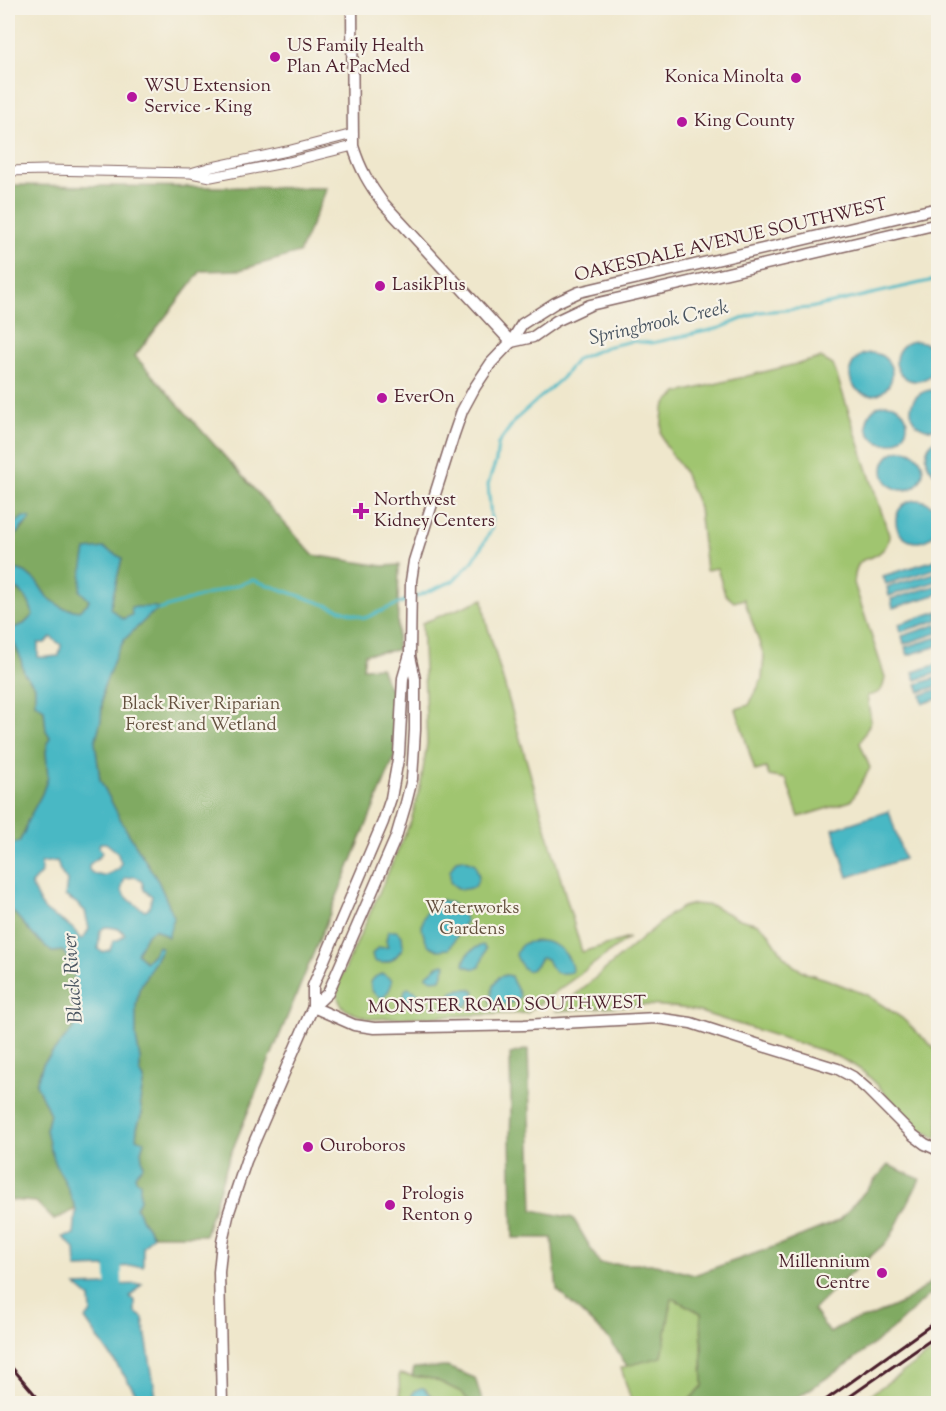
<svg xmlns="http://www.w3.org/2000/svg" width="946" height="1411" viewBox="0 0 946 1411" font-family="'Sorts Mill Goudy',serif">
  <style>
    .green { fill: #a0c56f; stroke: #75724d; stroke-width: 1.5 }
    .forest { fill: #80aa62; stroke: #656446; stroke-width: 1.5 }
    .water { fill: #4ab8c4; stroke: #4a6c78; stroke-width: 1.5; fill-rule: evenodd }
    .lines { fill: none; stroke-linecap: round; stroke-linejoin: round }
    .stream { stroke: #4ab8c4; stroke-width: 3 }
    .river { stroke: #4ab8c4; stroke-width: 16 }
    .minor-casing { stroke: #846563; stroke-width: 11 }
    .tertiary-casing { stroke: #846563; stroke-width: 13 }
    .minor { stroke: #fff; stroke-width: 9 }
    .tertiary { stroke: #fff; stroke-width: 10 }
    .rail { stroke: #4a1f2b; stroke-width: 3 }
    .poi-dot { fill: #b5179e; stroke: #f7f3e8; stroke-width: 2 }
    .labels { text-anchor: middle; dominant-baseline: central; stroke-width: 4.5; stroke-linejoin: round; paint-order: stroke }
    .poi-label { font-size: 18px; fill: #4a1f2b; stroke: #f7f3e8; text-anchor: start }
    .street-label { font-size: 18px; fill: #4a1f2b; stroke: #f7f3e8 }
    .park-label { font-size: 18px; fill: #64513f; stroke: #f7f3e8 }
    .water-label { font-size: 20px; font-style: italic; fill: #4a5561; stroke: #f7f3e8 }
  </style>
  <rect width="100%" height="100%" fill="#f7f3e8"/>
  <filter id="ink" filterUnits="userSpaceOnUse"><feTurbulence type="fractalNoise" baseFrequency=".0167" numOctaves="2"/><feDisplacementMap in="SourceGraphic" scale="12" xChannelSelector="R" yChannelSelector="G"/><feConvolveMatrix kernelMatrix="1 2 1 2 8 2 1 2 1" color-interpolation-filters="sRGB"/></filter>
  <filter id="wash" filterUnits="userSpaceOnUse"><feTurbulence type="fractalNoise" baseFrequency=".008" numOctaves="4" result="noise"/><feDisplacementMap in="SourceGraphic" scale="24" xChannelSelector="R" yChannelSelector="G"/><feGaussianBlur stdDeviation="1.35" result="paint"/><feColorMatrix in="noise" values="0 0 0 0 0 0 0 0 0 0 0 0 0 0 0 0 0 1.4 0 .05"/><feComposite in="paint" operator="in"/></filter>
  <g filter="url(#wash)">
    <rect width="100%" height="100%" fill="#efe7cc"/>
    <g class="green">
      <path d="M821 358 833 365 836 373 889 535C889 545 882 553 872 557 870 558 865 559 863 560 855 565 855 576 854 583L885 677C883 692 880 693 867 696L871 721 860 743 870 768 851 801 799 817 786 779 769 776 766 768 755 771 736 709 749 705 762 679 764 656 744 599 734 602 725 594 717 568 706 570 699 508 683 470 665 445 661 433 663 410 667 402 678 393Z"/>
      <path d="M483 599 486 621 582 952 629 938 527 1013 371 1019C351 1013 334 1010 338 985L411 821 421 783 427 743 422 623Z"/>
      <path d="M694 904 713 906 736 918 758 924 767 931 783 955 794 966 806 973 826 979 867 995 902 1018 937 1051 938 1052V1138C908 1127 892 1097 868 1076 855 1064 839 1057 823 1051L700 1012C655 999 602 1008 556 1011L672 913 683 907Z"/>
      <polygon points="672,1297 701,1313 703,1386 686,1403 632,1403 621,1368 627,1366"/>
      <polygon points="938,1348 938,1403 858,1403"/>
      <path d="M399 1374 434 1379 461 1392 471 1403C456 1403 435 1405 426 1390H416L412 1395 413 1403H400Z"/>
    </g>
    <g class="forest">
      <polygon points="8,185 327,188 299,253 240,270 201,271 135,356 313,555 383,566 399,565 397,650 365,654 363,668 381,667 388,686 396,691 395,756 229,1158 205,1235 153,1235 142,1220 136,1207 140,1200 135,1174 142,1166 141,1151 143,1142 136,1138 137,1128 142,1113 140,1101 144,1079 140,1072 140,1059 136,1038 136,1005 139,989 162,948 158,947 153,954 145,962 137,953 147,934 155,929 168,936 174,917 158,881 125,828 100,780 95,742 101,720 103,689 117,652 125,639 150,615 159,610 132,607 132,615 122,619 110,608 122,558 89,599 87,604 79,611 63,608 47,597 37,582 25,572 12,568 8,559 9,541 22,529 30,519 13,525 8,530"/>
      <path d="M10 586C24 592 30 600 33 615L24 624 8 630 20 656 24 673 35 686V703L44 709 46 730 50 737 46 751 48 777 42 794 27 822 25 831 19 842 12 844 8 853V587Z"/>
      <polygon points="8,906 34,936 52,952 63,951 68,958 75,979 77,997 76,1026 43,1064 36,1084 50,1114 46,1130 57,1167 65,1181 76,1209 54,1220 36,1202 8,1200"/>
      <polygon points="528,1049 533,1210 573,1218 600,1264 656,1264 694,1275 779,1245 840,1220 888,1165 920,1179 889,1240 849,1275 813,1310 830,1333 848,1322 870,1317 904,1302 937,1278 938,1278 938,1287 895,1327 848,1364 789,1403 686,1403 703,1386 701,1313 672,1298 662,1357 627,1366 610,1340 557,1290 552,1238 513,1238 510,1141 511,1107 510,1054"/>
      <polygon points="447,1367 475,1378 483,1403 471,1403 461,1392 434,1379 412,1376 414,1368"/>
    </g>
    <g class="water">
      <circle cx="916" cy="361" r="20"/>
      <circle cx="871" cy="374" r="21"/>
      <path d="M930 390 938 392V428C909 437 899 396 930 390Z"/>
      <circle cx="887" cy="424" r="20"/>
      <path d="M938 438V476C923 466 922 447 938 438Z"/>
      <circle cx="903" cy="470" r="20"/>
      <circle cx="917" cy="521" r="21"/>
      <path d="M23 517 31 518C24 527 10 537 8 547V530Z"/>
      <path d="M104 548 122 558 110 608 123 619 132 615 131 607H155L160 609 150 615 125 639 117 652 103 689 101 720 95 742 100 780 125 828 158 881 174 917 168 937 155 929 147 934 137 953 145 962 153 954 158 946 162 948 139 989 136 1005V1038L140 1059V1072L144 1079 140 1101 142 1113 137 1128 136 1138 144 1141 141 1151 143 1166 135 1175 136 1180 140 1182V1200L136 1207 142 1220 153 1235 143 1247V1266L76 1268 75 1249 63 1237 74 1235 76 1209 65 1182 57 1167 50 1148 46 1130 50 1114 36 1084 43 1064 76 1025 77 997 75 979 68 958 63 951 52 952 34 936 8 906V853L12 844 19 842 25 831 27 822 42 794 48 777 46 751 50 737 46 730 44 709 35 703V686L24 673 20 656 8 630 24 624 33 615C30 601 22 587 8 587V559L12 568 25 572 37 582 47 597 63 608 79 611 87 604 89 600 80 591 82 571 86 550ZM51 637 61 645 59 656C52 656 45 658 38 657V643H45ZM100 843H106L117 852 121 863 119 869 104 876 94 874 89 870V865L100 856 102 852 99 847ZM57 861 60 871 67 881 65 896 75 902 85 911 89 929 83 939 79 938C73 923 56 920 45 910 38 903 35 893 31 884L41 873V863ZM136 877 142 882 144 890 152 896 149 908 145 910C139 908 136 905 131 901 122 893 119 891 125 878ZM105 927C112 927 121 928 125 934L120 939 113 941 110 950 102 952 98 949 100 931Z"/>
      <polygon points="938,559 938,568 886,584 883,576"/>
      <polygon points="938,572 938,581 889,596 887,587"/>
      <polygon points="938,585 938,594 893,608 891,599"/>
      <polygon points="938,611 938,620 901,632 899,624"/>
      <polygon points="938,624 938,633 904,644 902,636"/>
      <polygon points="938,637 938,646 908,655 905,647"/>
      <polygon points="938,664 938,673 916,680 913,672"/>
      <polygon points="938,677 938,686 920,692 917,684"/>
      <polygon points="938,689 938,699 923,703 921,695"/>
      <polygon points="889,811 904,859 848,877 833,829"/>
      <path d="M463 859 475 864 479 877 475 887C463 890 459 891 450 882V871L456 860Z"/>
      <path d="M442 900C455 904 461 908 466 921L449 949 438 950 428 945C417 926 421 910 442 900Z"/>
      <path d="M388 931H396L402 936 403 947C396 959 387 967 374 961L372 954 378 948 388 947 386 941Z"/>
      <path d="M538 941C555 941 572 954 572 972 557 975 553 974 547 959L541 958C531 975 524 975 516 955 520 942 525 943 538 941Z"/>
      <path d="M483 945 486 949 480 967C474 970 469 968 464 965 465 953 473 948 483 945Z"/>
      <polygon points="443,964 446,965 441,979 432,980 426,976 438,966"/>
      <path d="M383 974 392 980C392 987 388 992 383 998 367 994 366 977 383 974Z"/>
      <path d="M506 975 511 976C513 984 519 990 520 997 513 1004 499 1007 490 1002L493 986 499 977Z"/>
      <path d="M408 988C413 990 418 991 421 997 416 1004 410 1008 403 1002L405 990Z"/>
      <path d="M461 989H470L475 991C473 998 471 1003 465 1007L448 1004 452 992Z"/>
      <polygon points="142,1284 130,1297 135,1301 135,1312 143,1318 157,1403 142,1403 128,1381 85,1319 91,1313 90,1298 76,1286"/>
      <path d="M421 1388H424L431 1397 454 1403H413C410 1395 414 1390 421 1388Z"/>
    </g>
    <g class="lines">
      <g class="stream">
        <polyline points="413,598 453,581 473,561 492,529 488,484 496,461 498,444 516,419 562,378 577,359 606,347 632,341 652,343 720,328 759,312 810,308 938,279"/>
        <polyline points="158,610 253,580 365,618 407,600"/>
      </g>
      <polyline class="river" points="113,1246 115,1307"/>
    </g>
  </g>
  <g filter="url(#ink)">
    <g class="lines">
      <defs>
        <g id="minor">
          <polyline points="8,171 45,170 191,173 211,177 289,162 353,146"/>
          <polyline points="194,172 208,168 287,151 353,134"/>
        </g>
        <g id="tertiary">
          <path d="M352 8 353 146C360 169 369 184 383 203L511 342"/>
          <polyline points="511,342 533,337 556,321 590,305 938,224"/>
          <polyline points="313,1007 313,986 383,822 391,798 399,754 403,678 410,654 411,581 414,561 454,434 462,411 475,387 491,363 511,342 522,324 555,303 579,292 938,208"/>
          <polyline points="313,1007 354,1025 374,1028 524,1025 656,1018 691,1023 750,1042 838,1069 853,1077 867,1089 913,1135 925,1144 938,1150"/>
          <polyline points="222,1404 219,1272 222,1242 229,1212 246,1161 304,1027 313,1007 328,993 396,837 406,803 412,779 415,730 415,679 410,656"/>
        </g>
      </defs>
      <use href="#minor" class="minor-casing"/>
      <use href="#tertiary" class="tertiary-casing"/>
      <use href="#minor" class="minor"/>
      <use href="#tertiary" class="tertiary"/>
      <g class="rail">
        <polyline points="8,1363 43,1404"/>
        <polyline points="820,1404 938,1320"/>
        <polyline points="839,1404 938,1335"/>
      </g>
    </g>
  </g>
  <g class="poi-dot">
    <circle cx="275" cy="57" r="6"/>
    <circle cx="796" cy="78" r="6"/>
    <circle cx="132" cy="97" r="6"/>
    <circle cx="682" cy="122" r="6"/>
    <circle cx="380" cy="286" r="6"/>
    <circle cx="382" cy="398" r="6"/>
    <path d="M358 502h6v6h6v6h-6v6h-6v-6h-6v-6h6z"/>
    <circle cx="308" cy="1147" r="6"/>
    <circle cx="390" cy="1205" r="6"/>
    <circle cx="882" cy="1273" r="6"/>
  </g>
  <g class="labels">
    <g class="poi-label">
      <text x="287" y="47">US Family Health<tspan x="287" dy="21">Plan At PacMed</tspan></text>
      <text x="784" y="78" text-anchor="end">Konica Minolta</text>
      <text x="144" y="87">WSU Extension<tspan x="144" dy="21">Service - King</tspan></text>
      <text x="694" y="122">King County</text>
      <text x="392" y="286">LasikPlus</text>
      <text x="394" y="398">EverOn</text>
      <text x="374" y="501">Northwest<tspan x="374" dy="21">Kidney Centers</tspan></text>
      <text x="320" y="1147">Ouroboros</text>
      <text x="402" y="1195">Prologis<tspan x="402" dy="21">Renton 9</tspan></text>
      <text x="870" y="1263" text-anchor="end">Millennium<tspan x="870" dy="21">Centre</tspan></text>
    </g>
    <g class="street-label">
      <text transform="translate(731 241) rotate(-13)">OAKESDALE AVENUE SOUTHWEST</text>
      <text transform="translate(507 1006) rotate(-1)">MONSTER ROAD SOUTHWEST</text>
    </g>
    <g class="park-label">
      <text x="201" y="705">Black River Riparian<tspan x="201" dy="21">Forest and Wetland</tspan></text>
      <text x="472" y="909">Waterworks<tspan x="472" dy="21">Gardens</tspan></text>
    </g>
    <g class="water-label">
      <text transform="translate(659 324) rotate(-13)">Springbrook Creek</text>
      <text transform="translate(74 978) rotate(-94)">Black River</text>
    </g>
  </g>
  <rect width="946" height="1411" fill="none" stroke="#f7f3e8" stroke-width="30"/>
</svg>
